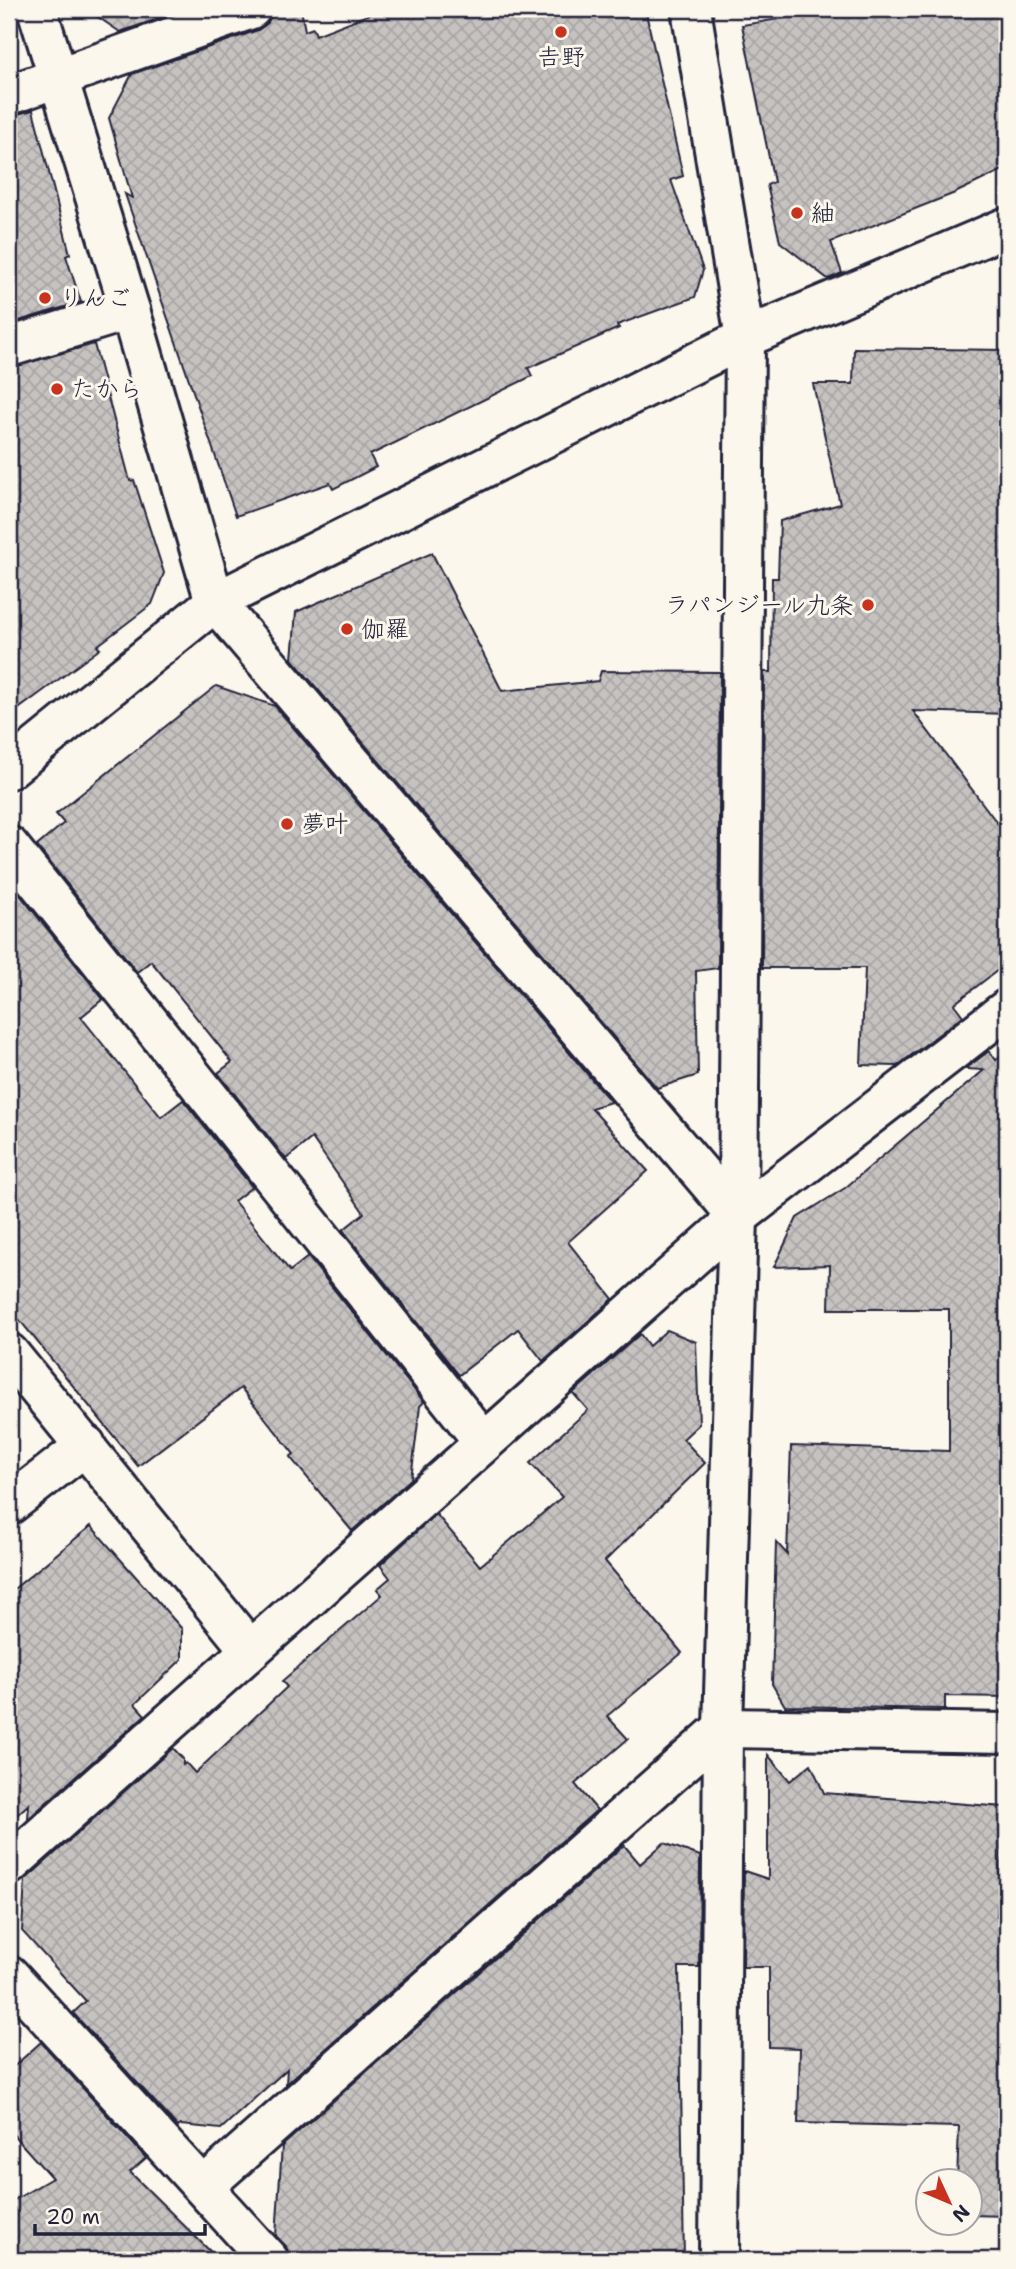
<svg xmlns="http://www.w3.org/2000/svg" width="1016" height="2269" viewBox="0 0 1016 2269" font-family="'Shantell Sans','Klee One',sans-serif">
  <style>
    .building { fill: url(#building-cross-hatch); stroke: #22223b; stroke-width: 2 }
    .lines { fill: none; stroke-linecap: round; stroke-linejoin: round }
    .minor-casing { stroke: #22223b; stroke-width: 44 }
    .minor { stroke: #fbf7ec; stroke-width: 38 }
    .poi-dot { fill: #c8321e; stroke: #fbf7ec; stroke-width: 2.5 }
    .labels { text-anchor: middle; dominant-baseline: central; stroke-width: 6; stroke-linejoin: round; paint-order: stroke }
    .poi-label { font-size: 24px; fill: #22223b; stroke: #fbf7ec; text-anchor: start }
  </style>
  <defs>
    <pattern id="building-cross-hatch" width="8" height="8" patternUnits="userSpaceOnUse" patternTransform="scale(1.75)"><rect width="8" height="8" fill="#c6c2c0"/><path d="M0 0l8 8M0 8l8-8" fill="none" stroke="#aaa6a6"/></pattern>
  </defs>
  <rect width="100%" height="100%" fill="#fbf7ec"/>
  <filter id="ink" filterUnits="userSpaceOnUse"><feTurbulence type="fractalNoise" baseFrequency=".0143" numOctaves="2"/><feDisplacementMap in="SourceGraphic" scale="14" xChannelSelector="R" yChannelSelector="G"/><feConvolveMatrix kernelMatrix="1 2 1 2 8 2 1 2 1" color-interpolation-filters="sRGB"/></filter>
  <g filter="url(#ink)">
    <g class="building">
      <polygon points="86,9 186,9 120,32"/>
      <polygon points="272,9 301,9 305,31 313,28 316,35 383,9 645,9 683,176 671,180 703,270 695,297 617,325 619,328 528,368 532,376 370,455 376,467 333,489 330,483 236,516 125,194 132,198 109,118 132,74 258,30 268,23"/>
      <polygon points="842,9 1007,9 1007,168 955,193 831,242 842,273 828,279 780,242 767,185 774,182 742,25"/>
      <polygon points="33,110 70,254 66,256 81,302 9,324 9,116"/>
      <polygon points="94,344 130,481 134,480 164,573 152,604 97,646 100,649 9,716 9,368"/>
      <polygon points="854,348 1007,350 1007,714 913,711 1007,836 1007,963 954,1004 963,1016 897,1066 861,1065 865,968 762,968 764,672 771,672 772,578 778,578 780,521 840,504 813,384 853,384"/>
      <polygon points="432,553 502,691 598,681 601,671 720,672 718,968 696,971 698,1075 657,1088 292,659 296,612"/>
      <polygon points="216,686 275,706 611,1102 591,1108 648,1171 568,1242 613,1299 543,1361 518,1329 459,1375 343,1230 364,1213 312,1138 286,1159 218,1073 232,1062 151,961 137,972 37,846 64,823 56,814"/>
      <polygon points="9,881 103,999 81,1017 161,1117 183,1100 252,1187 234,1201 290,1271 308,1257 424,1402 420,1406 411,1479 352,1531 290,1457 294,1454 241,1388 138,1466 9,1307"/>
      <polygon points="1007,1050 1007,1697 945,1696 945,1709 785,1706 772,1684 776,1542 787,1554 791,1446 949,1451 949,1309 829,1309 830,1265 774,1267 797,1218 845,1188 984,1070 965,1069 989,1051 996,1060"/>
      <polygon points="667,1330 696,1342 699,1424 683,1439 705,1463 605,1561 682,1653 607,1716 628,1739 575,1784 597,1810 286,2084 287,2069 221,2129 181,2125 178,2127 73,2013 86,2001 22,1931 25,1880 173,1748 183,1759 183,1765 186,1763 195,1773 287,1687 282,1681 382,1595 377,1589 390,1578 380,1565 436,1514 480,1566 562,1497 530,1463 588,1410 573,1393 640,1334 649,1346"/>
      <polygon points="91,1526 182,1629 182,1659 135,1704 145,1715 28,1819 29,1804 9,1822 9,1593"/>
      <polygon points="768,1755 790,1781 811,1764 824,1793 1004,1807 997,1916 1007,1916 1007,2216 970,2215 970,2181 957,2181 959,2127 798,2123 800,2048 769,2047 769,1967 743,1967 744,1871 768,1879"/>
      <polygon points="664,1843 700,1856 699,1967 679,1967 684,2260 290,2260 286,2246 276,2236 282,2146 624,1845 640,1864"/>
      <polygon points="41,2042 146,2158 130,2172 219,2260 9,2260 9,2203 52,2178 9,2130 9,2071"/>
    </g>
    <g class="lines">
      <defs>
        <g id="minor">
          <polyline points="37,9 130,310 215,602 738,1217"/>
          <polyline points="691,9 745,338 738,1217 723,1728 719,2260"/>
          <polyline points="9,95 251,9"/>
          <polyline points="9,347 130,310"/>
          <polyline points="9,769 215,602 745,338 1007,227"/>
          <polyline points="9,846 483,1441"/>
          <polyline points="9,1353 250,1650"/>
          <polyline points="9,1505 86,1445"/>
          <polyline points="9,1865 738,1217 1007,1009"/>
          <polyline points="9,1975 269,2260"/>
          <polyline points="204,2186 723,1728 1007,1733"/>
        </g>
      </defs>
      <use href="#minor" class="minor-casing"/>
      <use href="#minor" class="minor"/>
    </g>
  </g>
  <g class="poi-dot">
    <circle cx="561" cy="32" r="7"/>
    <circle cx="797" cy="213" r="7"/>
    <circle cx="45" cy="298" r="7"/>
    <circle cx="57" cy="389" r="7"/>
    <circle cx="868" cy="605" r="7"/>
    <circle cx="347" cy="629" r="7"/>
    <circle cx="287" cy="824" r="7"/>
  </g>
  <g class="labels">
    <g class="poi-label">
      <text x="561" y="57" text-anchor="middle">𠮷野</text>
      <text x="811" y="213">紬</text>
      <text x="59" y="298">りんご</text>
      <text x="71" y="389">たから</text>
      <text x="854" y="605" text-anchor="end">ラパンジール九条</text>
      <text x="361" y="629">伽羅</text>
      <text x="301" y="824">夢叶</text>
    </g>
  </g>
  <rect width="1016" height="2269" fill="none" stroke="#fbf7ec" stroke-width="35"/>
  <rect x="18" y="18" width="981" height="2234" fill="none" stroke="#22223b" stroke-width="2.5" filter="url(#ink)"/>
  <g transform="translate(949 2202) rotate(134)"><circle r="33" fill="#fbf7ec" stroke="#a4a2a5" stroke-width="2"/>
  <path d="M0-5L12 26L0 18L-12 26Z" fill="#c8321e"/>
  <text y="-10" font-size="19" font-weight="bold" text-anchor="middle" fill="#22223b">N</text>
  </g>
  <path d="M35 2224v10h170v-10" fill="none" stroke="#22223b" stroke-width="3.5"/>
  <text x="46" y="2224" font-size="21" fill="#22223b" stroke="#fbf7ec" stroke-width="5" paint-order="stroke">20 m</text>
</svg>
